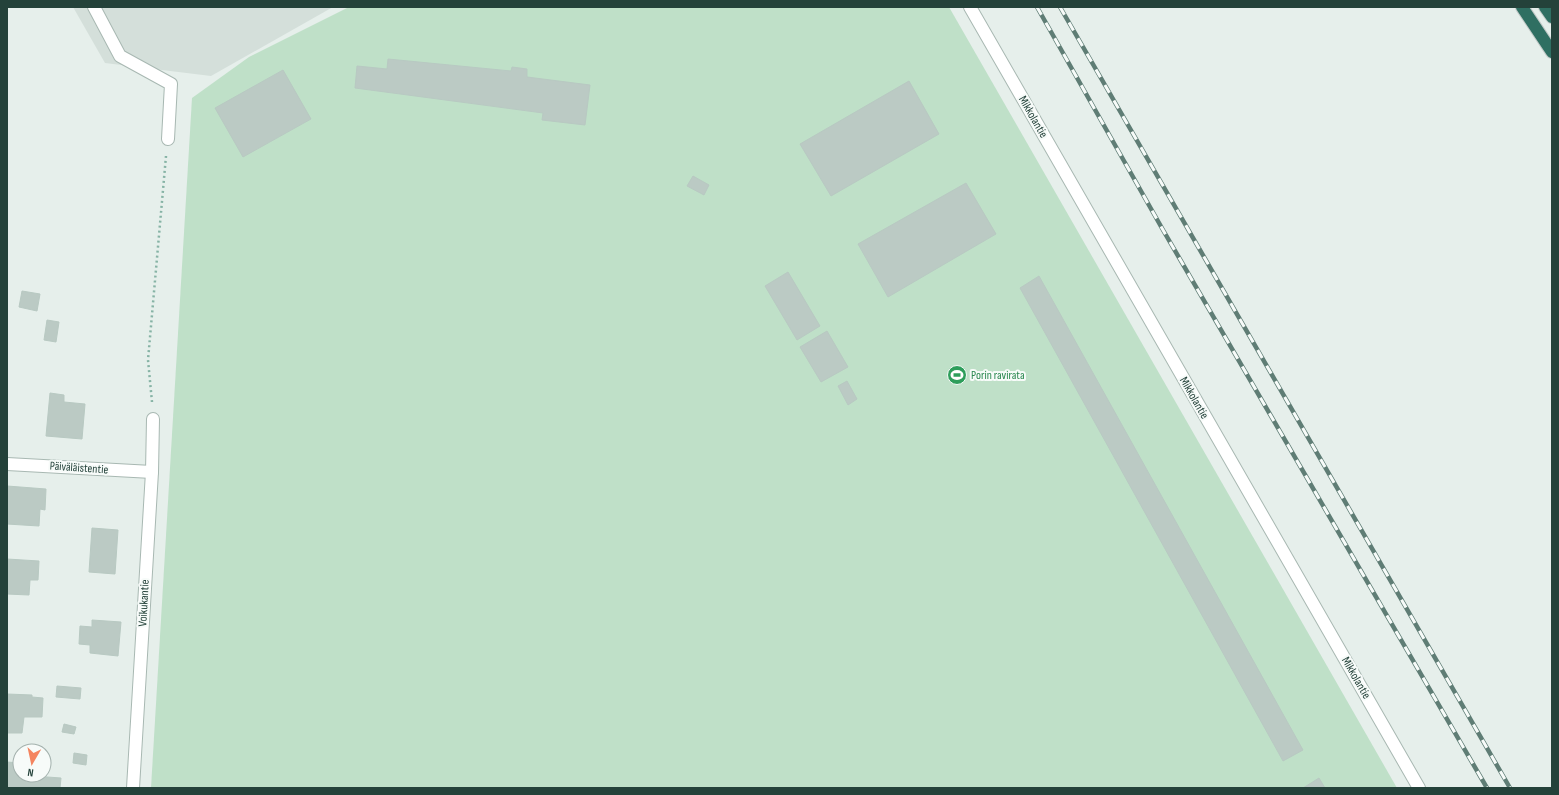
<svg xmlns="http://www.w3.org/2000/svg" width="1559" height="795" viewBox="0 0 1559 795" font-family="'Sofia Sans Condensed',sans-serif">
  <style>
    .built { fill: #d4dfda }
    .pitch { fill: #bfe0c8 }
    .building { fill: #bbcac4; stroke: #b8c9c2 }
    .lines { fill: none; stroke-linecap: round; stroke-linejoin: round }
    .minor-casing { stroke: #a8b8b2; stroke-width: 14 }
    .highway-casing { stroke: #c2cac8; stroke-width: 14 }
    .path { stroke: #86b3a5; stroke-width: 2.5; stroke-dasharray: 2 3; stroke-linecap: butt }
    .minor { stroke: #fff; stroke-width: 12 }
    .highway { stroke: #2f6f62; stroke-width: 12 }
    .rail-casing { stroke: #5f7d75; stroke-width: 4.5 }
    .rail { stroke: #f7fbf9; stroke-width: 3; stroke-dasharray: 9; stroke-linecap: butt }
    .labels { text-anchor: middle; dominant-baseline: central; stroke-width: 4; stroke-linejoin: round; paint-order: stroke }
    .street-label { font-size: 12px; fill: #24423a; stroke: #f7fbf9 }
    .leisure-label { font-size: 12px; fill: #27864d; stroke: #f7fbf9; text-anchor: start }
  </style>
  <rect width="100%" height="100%" fill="#e6efeb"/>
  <polygon class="built" points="73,7 333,7 211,76 105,63"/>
  <polygon class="pitch" points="349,7 949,7 1397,788 151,788 192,98 249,57"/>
  <g class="building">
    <polygon points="388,59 511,71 512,67 527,69 527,77 590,85 585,125 542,120 543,113 355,88 357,66 387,69"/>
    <polygon points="283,70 311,119 243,157 215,108"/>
    <polygon points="909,81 939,134 831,196 800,144"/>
    <polygon points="693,176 709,185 704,195 687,186"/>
    <polygon points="966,183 996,234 888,297 858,244"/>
    <polygon points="788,272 820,326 797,340 765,286"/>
    <polygon points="1039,276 1303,750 1283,761 1020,288"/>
    <polygon points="22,291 40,294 37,311 19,307"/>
    <polygon points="47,320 59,322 56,342 44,340"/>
    <polygon points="827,331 848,367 821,382 800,347"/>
    <polygon points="847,381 857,399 848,405 838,386"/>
    <polygon points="50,393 64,395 64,402 85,404 82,439 46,436"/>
    <polygon points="7,486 46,489 45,510 40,509 39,526 7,524"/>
    <polygon points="92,528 118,530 115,574 89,572"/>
    <polygon points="7,559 39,561 38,580 30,580 29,595 7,594"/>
    <polygon points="92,620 121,622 118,656 90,653 90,645 79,644 80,626 92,627"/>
    <polygon points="57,686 81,688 80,699 56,697"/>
    <polygon points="7,694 32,695 32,697 43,698 42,717 24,717 22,733 7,733"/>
    <polygon points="64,724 76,727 74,734 62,732"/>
    <polygon points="74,753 87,755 86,765 73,763"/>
    <polygon points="7,762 20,763 20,775 61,778 60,788 7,788"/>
    <polygon points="1319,778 1325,788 1303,788"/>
  </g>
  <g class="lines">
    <defs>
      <g id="minor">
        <polyline points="94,7 120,56 171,84 168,139"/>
        <polyline points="970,7 1419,788"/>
        <polyline points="7,464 152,472"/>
        <polyline points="133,788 152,472 153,419"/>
      </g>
      <g id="highway">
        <polyline points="1522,7 1552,52"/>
        <polyline points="1545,7 1552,17"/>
      </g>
    </defs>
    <use href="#minor" class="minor-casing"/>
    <use href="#highway" class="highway-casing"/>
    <polyline class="path" points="152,402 148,360 166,156"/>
    <use href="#minor" class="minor"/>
    <use href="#highway" class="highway"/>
    <defs>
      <g id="rail">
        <polyline points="1037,7 1163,230 1487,788"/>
        <polyline points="1060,7 1510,788"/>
      </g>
    </defs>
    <use href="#rail" class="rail-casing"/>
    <use href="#rail" class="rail"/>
  </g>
  <defs>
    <symbol id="stadium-disc" viewBox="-11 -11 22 22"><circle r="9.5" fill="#2e9e5b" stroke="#f7fbf9"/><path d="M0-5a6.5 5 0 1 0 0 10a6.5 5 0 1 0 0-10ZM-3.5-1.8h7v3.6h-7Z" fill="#fff"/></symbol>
  </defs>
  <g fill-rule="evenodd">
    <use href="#stadium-disc" x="946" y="364" width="22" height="22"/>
  </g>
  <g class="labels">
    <g class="street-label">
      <text transform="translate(1033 117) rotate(60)">Mikkolantie</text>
      <text transform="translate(1194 398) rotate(60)">Mikkolantie</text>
      <text transform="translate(79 468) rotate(4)">Päiväläistentie</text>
      <text transform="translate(144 603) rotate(-87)">Voikukantie</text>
      <text transform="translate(1356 678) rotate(60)">Mikkolantie</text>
    </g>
    <g class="leisure-label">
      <text x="971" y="375">Porin ravirata</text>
    </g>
  </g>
  <rect width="1559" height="795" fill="none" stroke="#24423a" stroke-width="16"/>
  <g transform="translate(32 763) rotate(189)"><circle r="19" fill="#f7fbf9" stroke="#a3b1ad"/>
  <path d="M0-3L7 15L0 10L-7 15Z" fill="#f4845f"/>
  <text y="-6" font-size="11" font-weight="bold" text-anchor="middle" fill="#24423a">N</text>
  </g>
</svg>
